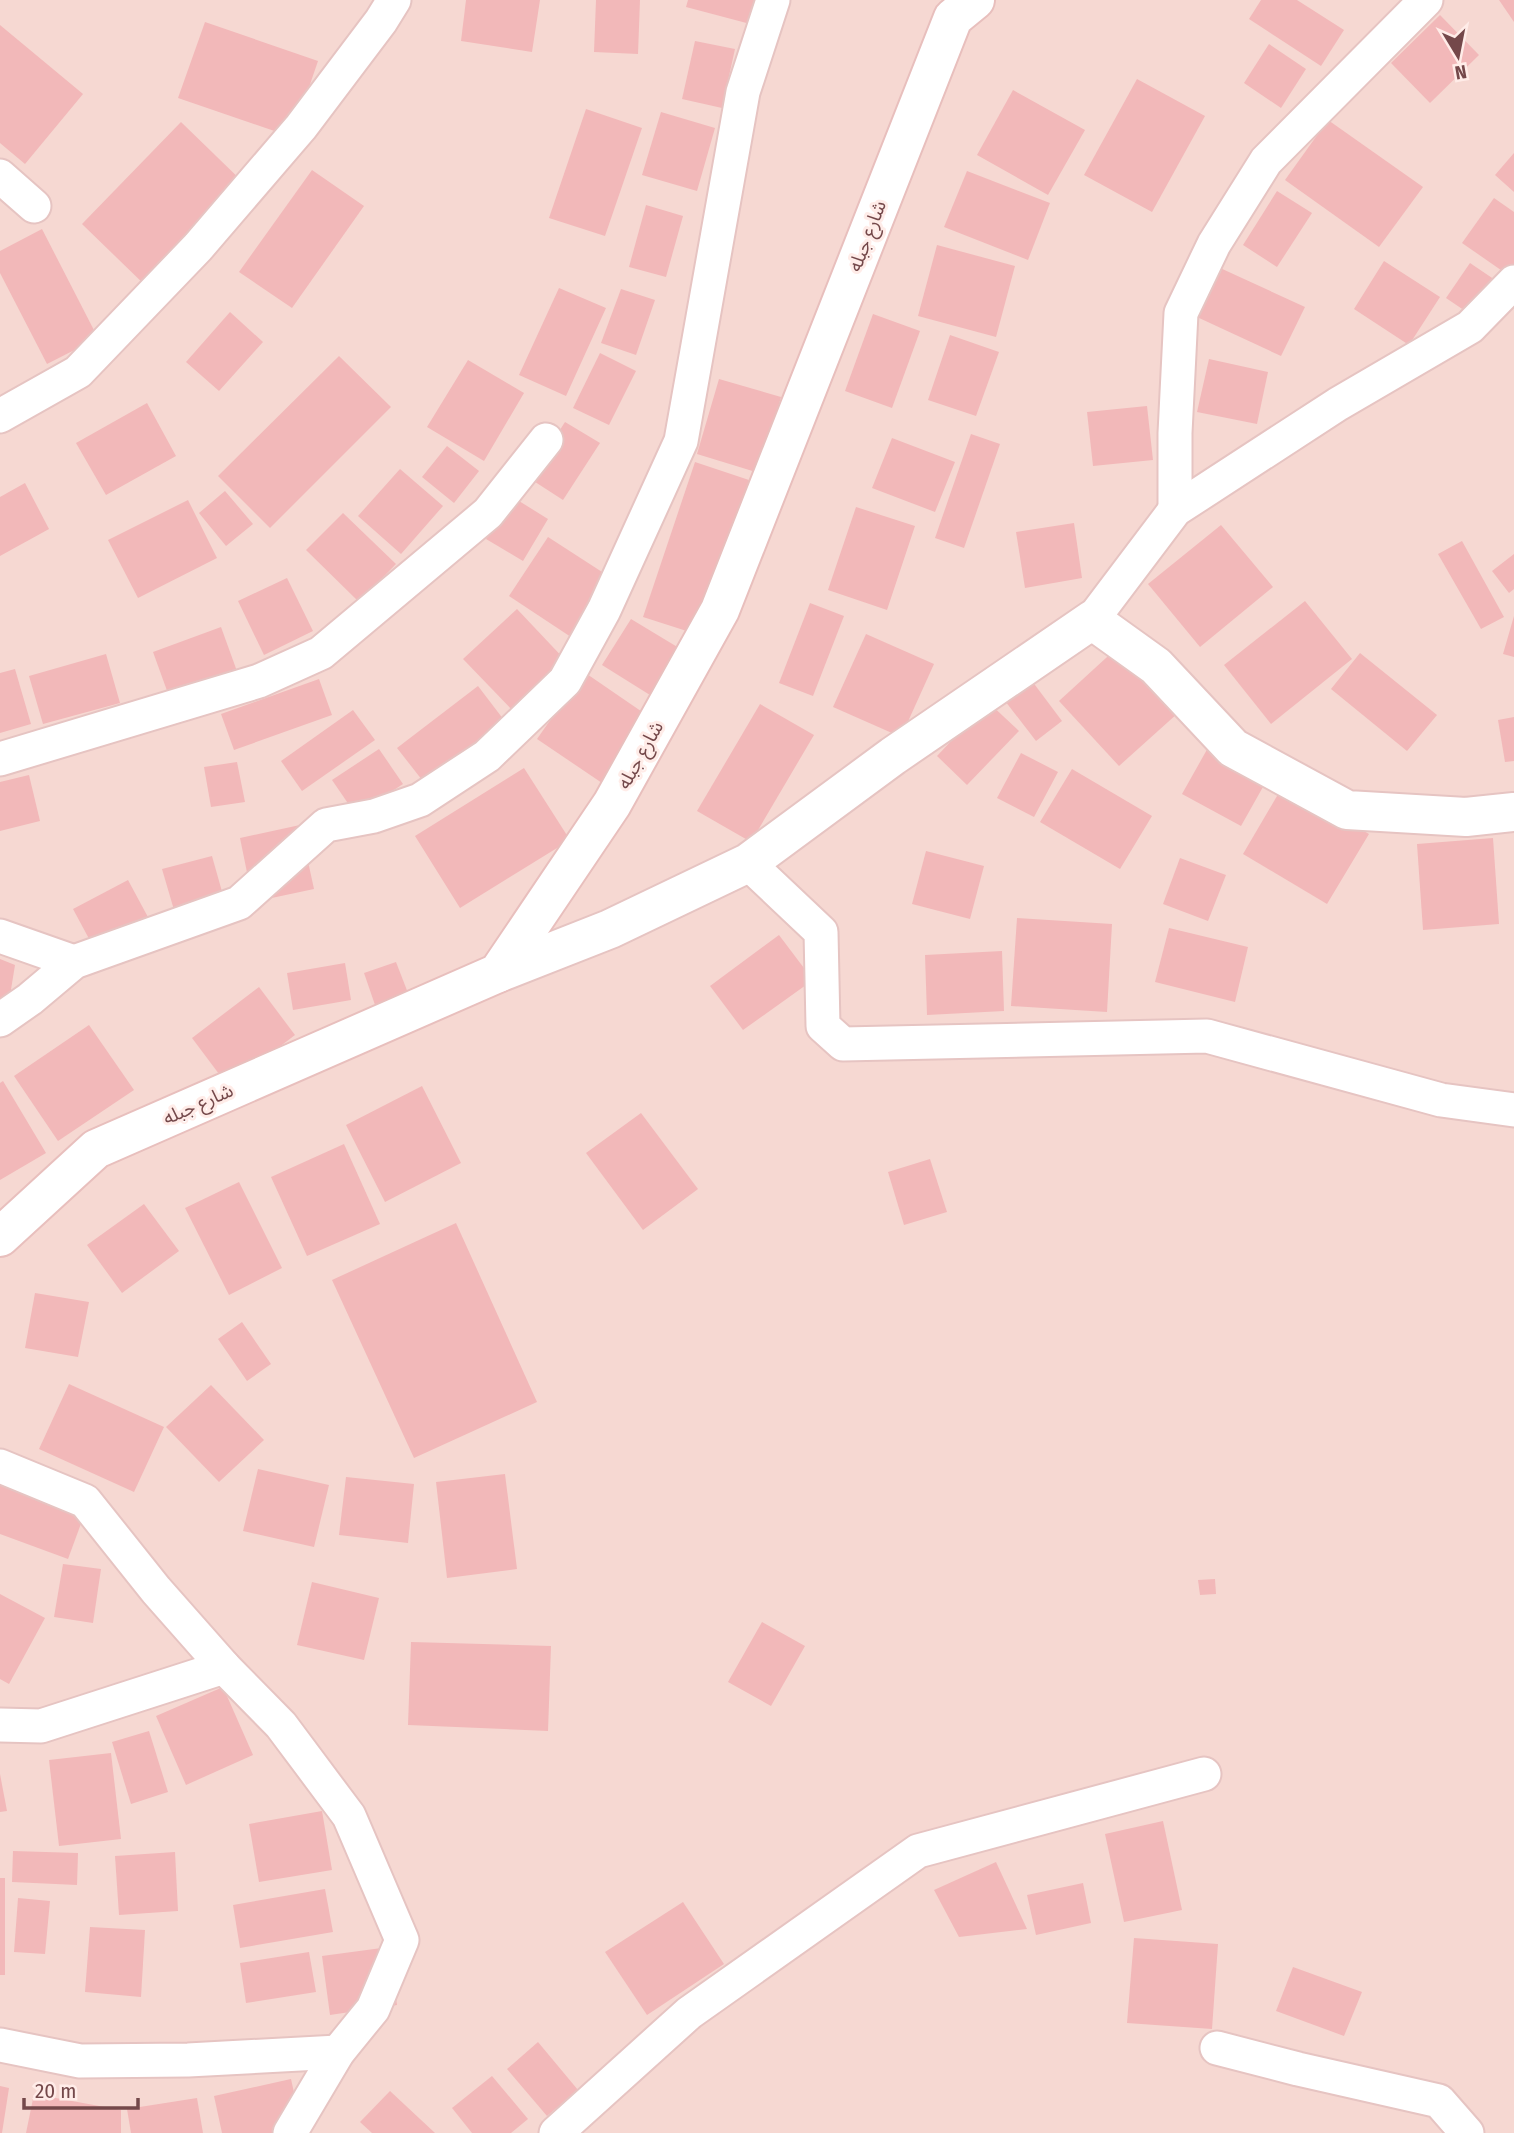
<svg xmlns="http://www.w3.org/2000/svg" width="1514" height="2133" viewBox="0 0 1514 2133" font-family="'Fira Sans Condensed','Noto Sans Arabic',sans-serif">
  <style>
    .residential { fill: #f6d8d2 }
    .building { fill: #f2b8b9 }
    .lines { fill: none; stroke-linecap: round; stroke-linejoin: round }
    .minor-casing { stroke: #e6c4c2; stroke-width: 37 }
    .tertiary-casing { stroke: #e6c4c2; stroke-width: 42 }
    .secondary-casing { stroke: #e8bfbd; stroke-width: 42 }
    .minor { stroke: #fff; stroke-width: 33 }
    .tertiary { stroke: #fff; stroke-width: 38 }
    .secondary { stroke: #fff; stroke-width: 38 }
    .labels { text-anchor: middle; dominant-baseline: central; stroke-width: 6; stroke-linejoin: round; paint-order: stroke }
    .street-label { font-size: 19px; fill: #74484a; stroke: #ffece8 }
  </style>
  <rect width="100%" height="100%" fill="#fce6e1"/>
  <rect class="residential" x="0" y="0" width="1514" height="2133"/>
  <g class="building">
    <polygon points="466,0 540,0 532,52 461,41"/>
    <polygon points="596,0 640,0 638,54 594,52"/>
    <polygon points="688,0 761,0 754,25 686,7"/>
    <polygon points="1261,0 1297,0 1344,30 1321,66 1249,19"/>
    <polygon points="1499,0 1514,0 1514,22"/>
    <polygon points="1440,15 1479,55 1430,103 1391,63"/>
    <polygon points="205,22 318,61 292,137 178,98"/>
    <polygon points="0,25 83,94 25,164 0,143"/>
    <polygon points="695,41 735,49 722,108 682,99"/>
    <polygon points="1269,44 1306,69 1281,108 1244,83"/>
    <polygon points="1137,79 1205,116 1152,212 1084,175"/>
    <polygon points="1013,90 1085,130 1048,195 977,155"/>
    <polygon points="586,109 642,128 605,236 549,218"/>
    <polygon points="661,112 715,128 697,191 642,175"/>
    <polygon points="1328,120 1423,187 1379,247 1285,180"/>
    <polygon points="181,122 249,188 149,289 82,224"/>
    <polygon points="1514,153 1514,192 1495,175"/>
    <polygon points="312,170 364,206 292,308 239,272"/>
    <polygon points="967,171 1050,203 1028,260 944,227"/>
    <polygon points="1277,191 1312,213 1277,267 1243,245"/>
    <polygon points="1494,198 1514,212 1514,272 1511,277 1462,243"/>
    <polygon points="646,205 683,216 666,277 629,267"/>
    <polygon points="42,229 98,338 47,364 0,273 0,251"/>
    <polygon points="937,245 1015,266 996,337 918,316"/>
    <polygon points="1384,261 1440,297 1409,345 1354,309"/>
    <polygon points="1207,262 1305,307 1281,356 1184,311"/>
    <polygon points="1470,263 1501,284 1477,319 1446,298"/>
    <polygon points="559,288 606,308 566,396 519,375"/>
    <polygon points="621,289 655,300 636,355 601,343"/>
    <polygon points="230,312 263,342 219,391 186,362"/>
    <polygon points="873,314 920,331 892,408 845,391"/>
    <polygon points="950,335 999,352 976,416 928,400"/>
    <polygon points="600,353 636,371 609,425 573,408"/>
    <polygon points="339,356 391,407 270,528 218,476"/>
    <polygon points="1209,359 1268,372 1257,424 1197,412"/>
    <polygon points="468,360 524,393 484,461 427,427"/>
    <polygon points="719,379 781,397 759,473 697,454"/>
    <polygon points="147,403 176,456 106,495 76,443"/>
    <polygon points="1147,406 1153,460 1093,466 1087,412"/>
    <polygon points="565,422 600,443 563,500 529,478"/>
    <polygon points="971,434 1000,444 964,548 935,538"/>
    <polygon points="892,438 955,462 935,512 872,488"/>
    <polygon points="447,446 479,471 454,503 422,477"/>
    <polygon points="695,462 749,480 696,634 643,617"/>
    <polygon points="400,469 443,506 401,554 358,516"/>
    <polygon points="25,483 49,529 0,556 0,497"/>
    <polygon points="225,491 253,524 226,546 199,513"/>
    <polygon points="511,496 548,519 523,561 486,539"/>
    <polygon points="188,500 217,558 138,598 108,540"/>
    <polygon points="856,507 915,526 887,610 828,590"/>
    <polygon points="343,513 396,564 359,602 306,550"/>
    <polygon points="1074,523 1082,578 1025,588 1016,532"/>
    <polygon points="1221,525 1273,587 1200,647 1148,584"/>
    <polygon points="548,537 616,581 577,641 509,596"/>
    <polygon points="1462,541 1504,617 1481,629 1438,554"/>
    <polygon points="1514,554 1514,589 1509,593 1492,571"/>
    <polygon points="287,578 313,631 264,655 238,601"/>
    <polygon points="1305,601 1352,659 1271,724 1224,665"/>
    <polygon points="810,603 844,616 813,696 779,683"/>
    <polygon points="517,609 568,663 515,713 463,659"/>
    <polygon points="1514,616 1514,657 1503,654"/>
    <polygon points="631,619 679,648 650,695 602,665"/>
    <polygon points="221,627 238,674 170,699 153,652"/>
    <polygon points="866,634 934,664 901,737 833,707"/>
    <polygon points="1118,647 1178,713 1119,766 1059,701"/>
    <polygon points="1360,653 1437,715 1407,751 1331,689"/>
    <polygon points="106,654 120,703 43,724 29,676"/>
    <polygon points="15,669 31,724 0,733 0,673"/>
    <polygon points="584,672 651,718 605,785 537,739"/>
    <polygon points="1029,677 1062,721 1036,741 1002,697"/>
    <polygon points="319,679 332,715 234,750 221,714"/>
    <polygon points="478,686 507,724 426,785 397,748"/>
    <polygon points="988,702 1019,731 967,785 937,756"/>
    <polygon points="760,704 814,735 751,842 697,811"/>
    <polygon points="353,710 375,740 302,791 281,761"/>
    <polygon points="1514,717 1514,761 1505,762 1498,720"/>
    <polygon points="1209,746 1268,778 1241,826 1182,794"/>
    <polygon points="379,749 403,784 356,815 332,780"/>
    <polygon points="1021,753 1058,772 1034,817 997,798"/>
    <polygon points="237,762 245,802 211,807 204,767"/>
    <polygon points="524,768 570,840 460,908 415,836"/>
    <polygon points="1072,769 1152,816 1120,869 1040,822"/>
    <polygon points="29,775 40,821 0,831 0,782"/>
    <polygon points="1284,784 1369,834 1327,904 1243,854"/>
    <polygon points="300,825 314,889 253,902 240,838"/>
    <polygon points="1493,838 1499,924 1423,930 1417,844"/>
    <polygon points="926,851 984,866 970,919 912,904"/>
    <polygon points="212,856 228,913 179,927 162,869"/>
    <polygon points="1180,858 1226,875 1208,921 1163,904"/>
    <polygon points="128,880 149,919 94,948 73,909"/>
    <polygon points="1017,918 1112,924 1107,1012 1011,1006"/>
    <polygon points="1169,928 1248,947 1235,1002 1155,982"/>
    <polygon points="779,935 813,980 743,1030 710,986"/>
    <polygon points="1002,951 1004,1011 927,1015 925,955"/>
    <polygon points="0,959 15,965 8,1008 0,1011"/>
    <polygon points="396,962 408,993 375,1005 364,973"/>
    <polygon points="345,963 351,1000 293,1010 287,973"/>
    <polygon points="259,987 295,1035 228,1086 192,1038"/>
    <polygon points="89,1025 134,1090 58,1141 14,1076"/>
    <polygon points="3,1081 46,1153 0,1180 0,1083"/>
    <polygon points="422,1086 461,1163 385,1202 346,1125"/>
    <polygon points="641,1113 698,1189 643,1230 586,1153"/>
    <polygon points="344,1144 380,1224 307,1256 271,1177"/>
    <polygon points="930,1159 947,1212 904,1225 888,1172"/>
    <polygon points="239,1182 282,1268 229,1295 185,1208"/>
    <polygon points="144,1204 179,1251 122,1293 87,1245"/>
    <polygon points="456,1223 537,1402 414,1458 332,1280"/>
    <polygon points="35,1293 89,1302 78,1357 25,1348"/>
    <polygon points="242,1322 271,1364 247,1381 218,1339"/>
    <polygon points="69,1384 164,1427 134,1492 39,1449"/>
    <polygon points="211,1385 264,1440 219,1482 166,1427"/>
    <polygon points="258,1469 329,1485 314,1547 243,1531"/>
    <polygon points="505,1474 517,1569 447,1578 436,1482"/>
    <polygon points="346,1477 414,1484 408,1543 339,1535"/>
    <polygon points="0,1479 86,1510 68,1559 0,1534"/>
    <polygon points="63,1564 101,1569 93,1623 54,1617"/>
    <polygon points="1215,1579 1216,1594 1200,1595 1198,1580"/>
    <polygon points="312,1582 379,1598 364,1660 297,1645"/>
    <polygon points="0,1594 45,1618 9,1684 0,1679"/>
    <polygon points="762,1622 805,1646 771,1706 728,1682"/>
    <polygon points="411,1642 551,1646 548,1731 408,1725"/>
    <polygon points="223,1687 253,1755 186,1785 156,1716"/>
    <polygon points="149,1731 168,1792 131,1804 112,1742"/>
    <polygon points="111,1753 121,1839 59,1846 49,1760"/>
    <polygon points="0,1774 7,1811 0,1812"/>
    <polygon points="322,1811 332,1870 259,1882 249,1824"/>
    <polygon points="1163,1821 1182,1910 1124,1922 1105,1834"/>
    <polygon points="13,1851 78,1853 77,1885 12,1882"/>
    <polygon points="175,1852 178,1911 119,1915 115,1856"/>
    <polygon points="996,1862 1027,1929 959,1937 934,1890"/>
    <rect x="0" y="1878" width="5" height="97"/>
    <polygon points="1083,1883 1091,1923 1036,1935 1027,1895"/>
    <polygon points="325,1889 333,1932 240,1948 233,1905"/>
    <polygon points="18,1898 50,1901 45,1954 14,1952"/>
    <polygon points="683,1902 724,1964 647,2015 605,1952"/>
    <polygon points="90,1927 145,1930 141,1997 85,1992"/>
    <polygon points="1134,1938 1218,1944 1212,2029 1127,2023"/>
    <polygon points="389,1947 397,2005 330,2015 322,1956"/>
    <polygon points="309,1952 316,1992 246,2003 240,1963"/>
    <polygon points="1293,1967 1362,1992 1344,2036 1276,2011"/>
    <polygon points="538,2042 578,2090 547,2116 507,2069"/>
    <polygon points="492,2076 528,2119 511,2133 472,2133 452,2108"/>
    <polygon points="291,2079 303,2133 222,2133 214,2096"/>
    <polygon points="0,2086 9,2088 2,2133 0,2133"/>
    <polygon points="390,2091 435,2133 372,2133 360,2122"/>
    <polygon points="34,2094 121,2110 121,2133 26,2133"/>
    <polygon points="197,2098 203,2133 131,2133 127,2109"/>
  </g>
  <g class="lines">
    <defs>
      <g id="minor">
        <polyline points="0,176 34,206"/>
        <polyline points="0,416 78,372 198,247 301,127 381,21 394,0"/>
        <polyline points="1175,510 1175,433 1181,313 1214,244 1266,161 1426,0"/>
        <polyline points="1092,620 1175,510 1338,404 1470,327 1514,282"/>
        <polyline points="0,759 259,681 321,653 488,513 546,440"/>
        <polyline points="748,863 821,932 823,1026 843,1044 1207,1036 1441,1100 1514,1110"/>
        <polyline points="0,936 74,962"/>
        <polyline points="0,1020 30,999 74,962 239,903 326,825 374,816 420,800 487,756 565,681 604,610 681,441 743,92 773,0"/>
        <polyline points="0,1466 85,1501 156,1590 224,1667 281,1725 349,1816 402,1940 373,2009 338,2052 290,2133"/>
        <polyline points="0,1725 41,1726 224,1667"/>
        <polyline points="0,2045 80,2061 188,2060 338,2052"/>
        <polyline points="1217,2048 1298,2069 1439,2101 1467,2133"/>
        <polyline points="556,2133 689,2013 918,1851 1204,1774"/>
      </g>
      <polyline id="tertiary" points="498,973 610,929 748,863 893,756 1092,620 1156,666 1233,748 1347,810 1466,817 1514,812"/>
      <polyline id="secondary" points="0,1237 96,1149 498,973 612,804 720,610 953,18 975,0"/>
    </defs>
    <use href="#minor" class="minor-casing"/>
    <use href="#tertiary" class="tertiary-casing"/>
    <use href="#secondary" class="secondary-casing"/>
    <use href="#minor" class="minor"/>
    <use href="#tertiary" class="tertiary"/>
    <use href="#secondary" class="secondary"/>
  </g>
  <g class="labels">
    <g class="street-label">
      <text transform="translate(867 236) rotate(-69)">شارع جبله</text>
      <text transform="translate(640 755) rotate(-61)">شارع جبله</text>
      <text transform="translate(198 1104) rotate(-24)">شارع جبله</text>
    </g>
  </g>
  <g transform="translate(1458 56) rotate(170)" stroke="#ffece8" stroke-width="5" paint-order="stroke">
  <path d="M0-5L12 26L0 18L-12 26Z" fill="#74484a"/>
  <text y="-10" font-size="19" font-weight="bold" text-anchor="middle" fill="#74484a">N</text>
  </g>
  <path d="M24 2098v10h114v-10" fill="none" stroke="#74484a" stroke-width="3.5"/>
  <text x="35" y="2098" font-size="21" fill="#74484a" stroke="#ffece8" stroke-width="5" paint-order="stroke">20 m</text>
</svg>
